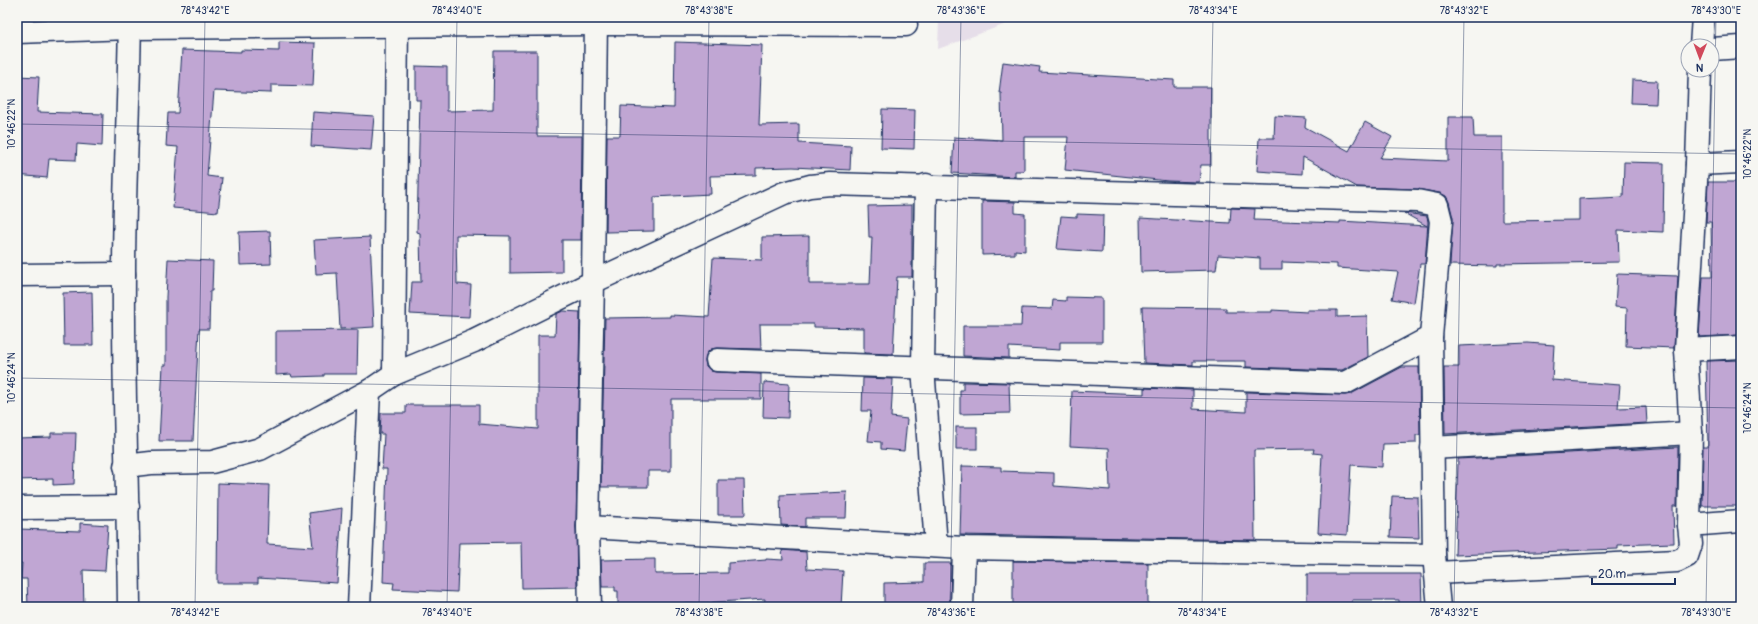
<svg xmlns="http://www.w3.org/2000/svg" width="1758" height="624" viewBox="0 0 1758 624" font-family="Pangolin,sans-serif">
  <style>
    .built { fill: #e6dee9 }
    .building { fill: #c0a6d3; stroke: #1b2f5e }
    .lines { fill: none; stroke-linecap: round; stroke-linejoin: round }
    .minor-casing { stroke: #1b2f5e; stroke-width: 25 }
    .minor { stroke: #f6f6f2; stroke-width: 22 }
    .ticks { fill: none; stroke: #1b2f5e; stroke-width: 1; stroke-opacity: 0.45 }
    .neatline { fill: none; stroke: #1b2f5e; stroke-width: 1.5 }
    .ticks-label { font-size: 10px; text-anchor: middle; fill: #1b2f5e }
  </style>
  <rect width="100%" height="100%" fill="#f6f6f2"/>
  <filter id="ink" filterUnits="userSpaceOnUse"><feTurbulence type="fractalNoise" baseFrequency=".025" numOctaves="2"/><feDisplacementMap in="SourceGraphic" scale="8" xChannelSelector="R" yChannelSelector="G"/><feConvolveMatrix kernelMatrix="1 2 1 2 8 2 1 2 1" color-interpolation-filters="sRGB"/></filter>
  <g filter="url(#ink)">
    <polygon class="built" points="939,17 1025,17 938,49"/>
    <g class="building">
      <polygon points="279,42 315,43 313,86 271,85 271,93 214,91 207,176 222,178 218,212 173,208 178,147 166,146 168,113 178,113 182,50 241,52 241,50 279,51"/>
      <polygon points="675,42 762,45 759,125 799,124 799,143 851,146 850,170 793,167 756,168 756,175 710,176 711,194 654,197 654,231 606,232 607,136 620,136 621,106 674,108"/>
      <polygon points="494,51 537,51 537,136 582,136 581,240 562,240 562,272 510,273 510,236 456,235 457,284 471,285 469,317 410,314 412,282 421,282 420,233 417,232 420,100 416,100 416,66 447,67 447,111 493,110"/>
      <polygon points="1003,62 1040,67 1039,72 1174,80 1174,87 1211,87 1211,165 1201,165 1199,182 1168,181 1065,170 1068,137 1024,137 1024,171 1015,171 1015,177 952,173 954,137 1002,140 1001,93 999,93"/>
      <polygon points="17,76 39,77 37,112 103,114 102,146 77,144 76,160 49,159 47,178 17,175"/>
      <polygon points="1632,80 1657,81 1656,104 1631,103"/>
      <polygon points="882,109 915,110 914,149 881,148"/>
      <polygon points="313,112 374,116 371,150 311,146"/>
      <polygon points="1275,116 1306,118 1305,127 1349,151 1365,122 1392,137 1380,158 1448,161 1448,117 1473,117 1474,137 1502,137 1502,221 1579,220 1579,199 1623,197 1624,162 1664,163 1663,232 1618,230 1619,262 1497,264 1497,266 1450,265 1453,218 1449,202 1446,196 1440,193 1417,189 1357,187 1303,157 1302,174 1257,171 1259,138 1274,138"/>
      <polygon points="1708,182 1741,182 1741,335 1699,337 1703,277 1712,277 1711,222 1706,222"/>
      <polygon points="982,201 1015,202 1015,213 1025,214 1025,251 1015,250 1015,254 982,255"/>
      <polygon points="912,205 912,277 897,277 893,354 864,353 864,328 814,327 814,324 760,324 761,349 717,348 711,349 707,353 705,360 706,366 711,371 716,372 761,374 761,399 671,399 671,471 648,471 648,487 601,487 605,318 670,317 670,315 709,317 713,258 762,260 762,237 809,236 809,284 870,284 872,237 869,237 868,206"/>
      <polygon points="1231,208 1255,209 1254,220 1340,223 1340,221 1427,226 1404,213 1427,216 1428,222 1425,264 1420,264 1414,303 1392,299 1398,272 1337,268 1337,264 1282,262 1282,269 1260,269 1260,258 1218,255 1216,270 1141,272 1140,218 1230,223"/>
      <polygon points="1077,214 1103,215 1102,252 1057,249 1061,216 1077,217"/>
      <polygon points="270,231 271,264 240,265 239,232"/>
      <polygon points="370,237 374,327 340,329 337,273 316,274 314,240"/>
      <polygon points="168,259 213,261 212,291 210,291 209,329 199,329 193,441 159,441 163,365 166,365 166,297"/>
      <polygon points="1617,274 1678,276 1674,348 1626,346 1627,308 1615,307"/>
      <polygon points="92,292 93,345 64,345 63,293"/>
      <polygon points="1066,297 1102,298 1102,342 1060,342 1060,350 1009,347 1009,358 963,356 963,326 1021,326 1022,308 1052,309 1053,300 1066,301"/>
      <polygon points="1142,307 1226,308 1226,312 1272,312 1272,310 1307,312 1307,310 1337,310 1337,317 1367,316 1368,357 1342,370 1246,367 1246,361 1193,361 1193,365 1144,363"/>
      <polygon points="563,311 580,312 576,527 577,587 522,588 521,542 459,543 457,592 393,589 394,583 383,582 387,469 382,469 384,434 380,434 381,413 406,413 406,405 479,405 479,424 538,429 538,335 555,335 556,314"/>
      <polygon points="358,330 357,374 324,374 324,376 292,377 291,374 276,375 276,331"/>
      <polygon points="1528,343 1554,345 1552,380 1620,385 1618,408 1646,407 1647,423 1445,434 1444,367 1459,367 1459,346"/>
      <polygon points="1741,360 1741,506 1702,506 1703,447 1708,447 1706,361"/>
      <polygon points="1402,367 1419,367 1420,435 1416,435 1416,443 1383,444 1382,467 1351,465 1347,535 1318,533 1322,454 1313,453 1314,449 1254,450 1255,540 960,535 962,466 1001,467 1001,471 1054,473 1054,486 1110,490 1109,448 1070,446 1072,391 1144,394 1144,388 1193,390 1193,409 1246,412 1246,392 1345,395 1351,394"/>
      <polygon points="863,378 893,379 891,417 907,419 904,451 881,449 881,442 868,441 871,411 862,411"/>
      <polygon points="764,382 789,384 788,418 763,417"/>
      <polygon points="963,382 1009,383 1010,413 960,414 960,390 963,390"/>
      <rect x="956" y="427" width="21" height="22"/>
      <polygon points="51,433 76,433 74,484 53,485 53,479 17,480 17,438 51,437"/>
      <polygon points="1678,447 1677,506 1673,506 1674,543 1618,545 1618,549 1455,555 1458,459"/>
      <polygon points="718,480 744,480 745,515 718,515"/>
      <polygon points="218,483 269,485 267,544 313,547 309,513 342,508 337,583 258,578 258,583 217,583"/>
      <polygon points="847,492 846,518 805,518 805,527 781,525 780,495"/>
      <polygon points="1392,496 1418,497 1419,538 1390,537"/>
      <polygon points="80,523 108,525 105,571 83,570 84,607 28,607 27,579 21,579 22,563 17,563 18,529 80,531"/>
      <polygon points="782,550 806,552 807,569 843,571 841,607 764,607 765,599 690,604 645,604 646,607 618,607 618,591 615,591 615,587 602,587 601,560 655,559 655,574 728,573 728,563 766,560 766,559 783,560"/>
      <polygon points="1013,561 1148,563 1148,607 1013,607"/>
      <polygon points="924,563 951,563 950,605 884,607 884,583 924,582"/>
      <polygon points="1307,574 1421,574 1422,607 1399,607 1399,600 1352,600 1352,607 1307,607"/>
    </g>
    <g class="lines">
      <defs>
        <g id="minor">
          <polyline points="17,32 130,28 596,24 906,25"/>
          <polyline points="1701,46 1703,17"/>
          <polyline points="1712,49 1741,47"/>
          <polyline points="1697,164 1741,162"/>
          <polyline points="926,185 923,367 936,546"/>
          <polyline points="17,275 124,274"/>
          <polyline points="1686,350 1741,347"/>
          <polyline points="717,360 1345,383 1431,337"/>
          <polyline points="394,374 397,17"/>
          <polyline points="1432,448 1691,433"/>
          <polyline points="125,466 151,463 212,462 260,449 369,391 394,374 474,341 593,282 784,193 810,186 830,184 1417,201 1437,205 1441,221 1431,337 1434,555 1439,607"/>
          <polyline points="17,508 128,507"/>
          <polyline points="1689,525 1691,433 1686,350 1697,164 1700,70"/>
          <polyline points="588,527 964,548 1434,555"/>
          <polyline points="1436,573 1677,561 1687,556 1691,544 1689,525 1741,521"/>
          <path d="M129 607C128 496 123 385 124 274 124 188 129 103 130 17"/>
          <polyline points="359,607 369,391"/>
          <polyline points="590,607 588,527 593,282 596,17"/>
          <polyline points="962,607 964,548"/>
        </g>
      </defs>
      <use href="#minor" class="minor-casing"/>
      <use href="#minor" class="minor"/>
    </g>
  </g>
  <path class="ticks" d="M17 124 1741 154M17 378 1741 408M195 607 205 17M447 607 457 17M699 607 709 17M950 607 961 17M1202 607 1213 17M1454 607 1464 17M1706 607 1716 17"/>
  <rect width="1758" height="624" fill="none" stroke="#f6f6f2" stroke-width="44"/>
  <g transform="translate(1700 58) rotate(181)"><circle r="19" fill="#f6f6f2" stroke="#9ea6b7"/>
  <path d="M0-3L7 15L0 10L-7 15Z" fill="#d1495b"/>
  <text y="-6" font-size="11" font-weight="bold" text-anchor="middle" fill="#1b2f5e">N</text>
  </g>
  <path d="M1592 578v6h83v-6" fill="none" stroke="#1b2f5e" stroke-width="2"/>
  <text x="1598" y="578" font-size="12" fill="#1b2f5e" stroke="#f6f6f2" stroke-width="3" paint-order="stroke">20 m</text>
  <rect x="22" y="22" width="1714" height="580" class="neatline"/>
  <g class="ticks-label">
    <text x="205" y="14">78°43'42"E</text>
    <text x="457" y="14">78°43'40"E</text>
    <text x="709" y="14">78°43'38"E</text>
    <text x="961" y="14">78°43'36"E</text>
    <text x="1213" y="14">78°43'34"E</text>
    <text x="1464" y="14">78°43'32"E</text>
    <text x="1716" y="14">78°43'30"E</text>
    <text transform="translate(11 124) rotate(-90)" y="4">10°46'22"N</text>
    <text transform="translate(1747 154) rotate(-90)" y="4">10°46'22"N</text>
    <text transform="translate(11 378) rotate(-90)" y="4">10°46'24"N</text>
    <text transform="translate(1747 408) rotate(-90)" y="4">10°46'24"N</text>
    <text x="195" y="616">78°43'42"E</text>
    <text x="447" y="616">78°43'40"E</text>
    <text x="699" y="616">78°43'38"E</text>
    <text x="951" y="616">78°43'36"E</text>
    <text x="1202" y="616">78°43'34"E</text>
    <text x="1454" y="616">78°43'32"E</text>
    <text x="1706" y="616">78°43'30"E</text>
  </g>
</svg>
